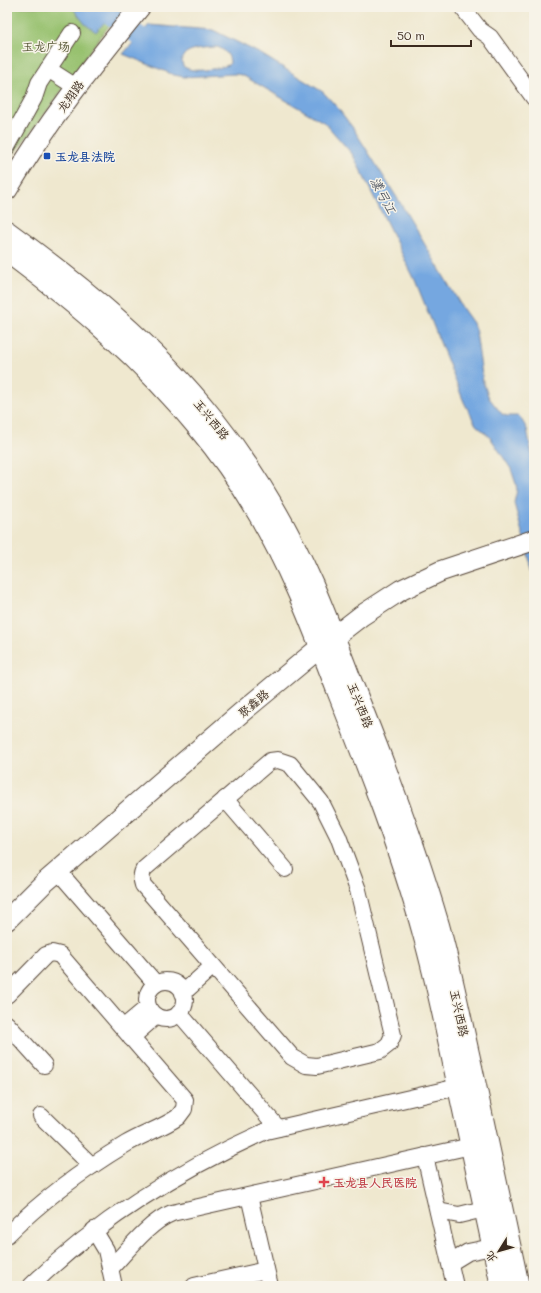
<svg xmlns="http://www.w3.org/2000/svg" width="541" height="1293" viewBox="0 0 541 1293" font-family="Mali,'LXGW WenKai TC',sans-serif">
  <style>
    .green { fill: #97c16e; stroke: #697646 }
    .water { fill: #75a7e0; stroke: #58687f; fill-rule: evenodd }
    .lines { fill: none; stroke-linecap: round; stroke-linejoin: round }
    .river { stroke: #75a7e0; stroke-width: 19 }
    .minor-casing { stroke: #564639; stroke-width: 18 }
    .major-casing { stroke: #564639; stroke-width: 22 }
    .minor { stroke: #fff; stroke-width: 16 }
    .major { stroke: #fff; stroke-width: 20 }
    .transit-dot { fill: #1a4fb4; stroke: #f7f3e8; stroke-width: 1.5 }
    .health-dot { fill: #e0444e; stroke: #f7f3e8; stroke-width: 1.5 }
    .labels { text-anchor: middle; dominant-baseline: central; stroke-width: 3; stroke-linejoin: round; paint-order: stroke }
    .park-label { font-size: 12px; fill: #575736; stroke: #f7f3e8 }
    .street-label { font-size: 12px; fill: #3b2a1e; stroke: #f7f3e8 }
    .transit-label { font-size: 12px; font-weight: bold; fill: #164399; stroke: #f7f3e8; text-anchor: start }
    .health-label { font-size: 12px; font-weight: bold; fill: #be3a42; stroke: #f7f3e8; text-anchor: start }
    .water-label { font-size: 13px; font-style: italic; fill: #4f5662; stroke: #f7f3e8 }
  </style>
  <rect width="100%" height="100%" fill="#f7f3e8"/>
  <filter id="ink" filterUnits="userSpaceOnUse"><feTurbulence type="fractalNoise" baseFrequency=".025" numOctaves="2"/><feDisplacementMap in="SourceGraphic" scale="8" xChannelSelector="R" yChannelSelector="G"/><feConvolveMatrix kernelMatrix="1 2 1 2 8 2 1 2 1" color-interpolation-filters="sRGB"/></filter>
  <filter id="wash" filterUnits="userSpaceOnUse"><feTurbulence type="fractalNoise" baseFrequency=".012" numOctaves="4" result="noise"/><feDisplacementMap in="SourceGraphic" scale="16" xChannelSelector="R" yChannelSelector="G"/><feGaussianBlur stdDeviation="0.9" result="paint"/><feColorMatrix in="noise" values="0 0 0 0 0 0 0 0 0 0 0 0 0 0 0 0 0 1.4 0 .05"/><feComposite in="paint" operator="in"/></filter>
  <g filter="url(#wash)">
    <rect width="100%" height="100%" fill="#efe8cf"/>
    <polygon class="green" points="7,7 124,7 92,48 45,114 7,162"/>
    <g class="water">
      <polygon points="72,7 116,7 117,8 96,32 85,24"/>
      <path d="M149 25 213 30 261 54 323 92 337 107 353 128 401 204 463 309 473 323 476 332 483 382 489 398 502 414 507 416H517L520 417 527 429 534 465V577L514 503 517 490 516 484 511 469 490 437 476 425 464 402 415 280 353 155 325 123 242 75 235 74 184 77 174 75 123 54ZM217 47C224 49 230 55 230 63L228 65C217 69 192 74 183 66 176 47 206 48 217 47Z"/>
    </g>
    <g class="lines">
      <polyline class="river" points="99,7 142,38 164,38"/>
    </g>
  </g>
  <g filter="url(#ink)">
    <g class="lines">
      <defs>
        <g id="minor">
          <polyline points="462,7 480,30 490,37 534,98"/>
          <polyline points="48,69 76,87"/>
          <polyline points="7,147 34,98 39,83 72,33"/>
          <path d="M278 760 290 764 321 802 338 836 358 890 393 1035 389 1044 380 1051 317 1066 306 1065 292 1057 143 885C141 879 141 874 144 869L270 761Z"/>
          <polyline points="225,799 285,869"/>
          <polyline points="58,871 156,984"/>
          <circle cx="166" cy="1000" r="19"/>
          <polyline points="183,993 213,966"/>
          <path d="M7 995 46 955 52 953 60 955 185 1100 184 1109 178 1117C162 1128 143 1134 126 1144 83 1170 43 1199 7 1235"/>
          <polyline points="179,1013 278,1128"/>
          <polyline points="7,1024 44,1065"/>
          <polyline points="123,1028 148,1007"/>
          <polyline points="131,1038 156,1016"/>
          <polyline points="41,1116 92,1166"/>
          <polyline points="425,1156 455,1286"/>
          <polyline points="249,1196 270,1286"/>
          <polyline points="438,1211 459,1215 484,1209"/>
          <polyline points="94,1230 106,1250 114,1286"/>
          <polyline points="450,1263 468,1252 492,1247"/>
          <path d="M110 1269C127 1251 149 1222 172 1213L471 1146"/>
          <path d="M31 1286C99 1219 179 1170 266 1131L458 1087"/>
          <polyline points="194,1286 266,1270"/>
        </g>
        <g id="major">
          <path d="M7 190C46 124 92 66 140 7"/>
          <path d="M7 231C82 286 155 345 213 418 253 468 287 525 313 584 327 617 340 651 353 685 385 764 415 843 439 925 452 972 461 1019 472 1067 487 1140 503 1213 519 1286"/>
          <path d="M7 252C77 304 143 360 198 428 238 476 271 532 296 589 311 622 323 655 336 688 368 769 400 850 423 934 436 981 446 1029 456 1078 471 1147 486 1217 501 1286"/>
          <polyline points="7,920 43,884 242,712 312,654 361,616 401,590 441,571 534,540"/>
        </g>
      </defs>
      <use href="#minor" class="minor-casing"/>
      <use href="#major" class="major-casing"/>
      <use href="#minor" class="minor"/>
      <use href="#major" class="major"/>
    </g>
  </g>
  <rect class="transit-dot" x="43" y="152" width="8" height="8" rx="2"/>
  <path class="health-dot" d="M322 1176h4v4h4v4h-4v4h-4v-4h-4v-4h4z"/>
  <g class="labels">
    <g class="park-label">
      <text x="46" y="46">玉龙广场</text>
    </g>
    <g class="street-label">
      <text transform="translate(70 96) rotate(-54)">龙翔路</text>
      <text transform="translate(212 419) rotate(51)">玉兴西路</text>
      <text transform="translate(253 703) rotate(-40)">聚鑫路</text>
      <text transform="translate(361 705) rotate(68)">玉兴西路</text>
      <text transform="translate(460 1013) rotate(78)">玉兴西路</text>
    </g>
    <g class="transit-label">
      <text x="55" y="156">玉龙县法院</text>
    </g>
    <g class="health-label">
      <text x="333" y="1182">玉龙县人民医院</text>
    </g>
    <g class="water-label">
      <text transform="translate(384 195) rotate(62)">漾弓江</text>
    </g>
  </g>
  <rect width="541" height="1293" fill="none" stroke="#f7f3e8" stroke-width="24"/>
  <g transform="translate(499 1251) rotate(233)" stroke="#f7f3e8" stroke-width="3" paint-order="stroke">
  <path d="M0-3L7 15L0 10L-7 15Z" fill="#3b2a1e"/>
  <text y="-6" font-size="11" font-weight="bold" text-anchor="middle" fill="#3b2a1e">北</text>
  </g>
  <path d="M391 40v6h80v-6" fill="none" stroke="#3b2a1e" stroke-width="2"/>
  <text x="397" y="40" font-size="12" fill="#3b2a1e" stroke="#f7f3e8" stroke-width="3" paint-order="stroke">50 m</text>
</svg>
